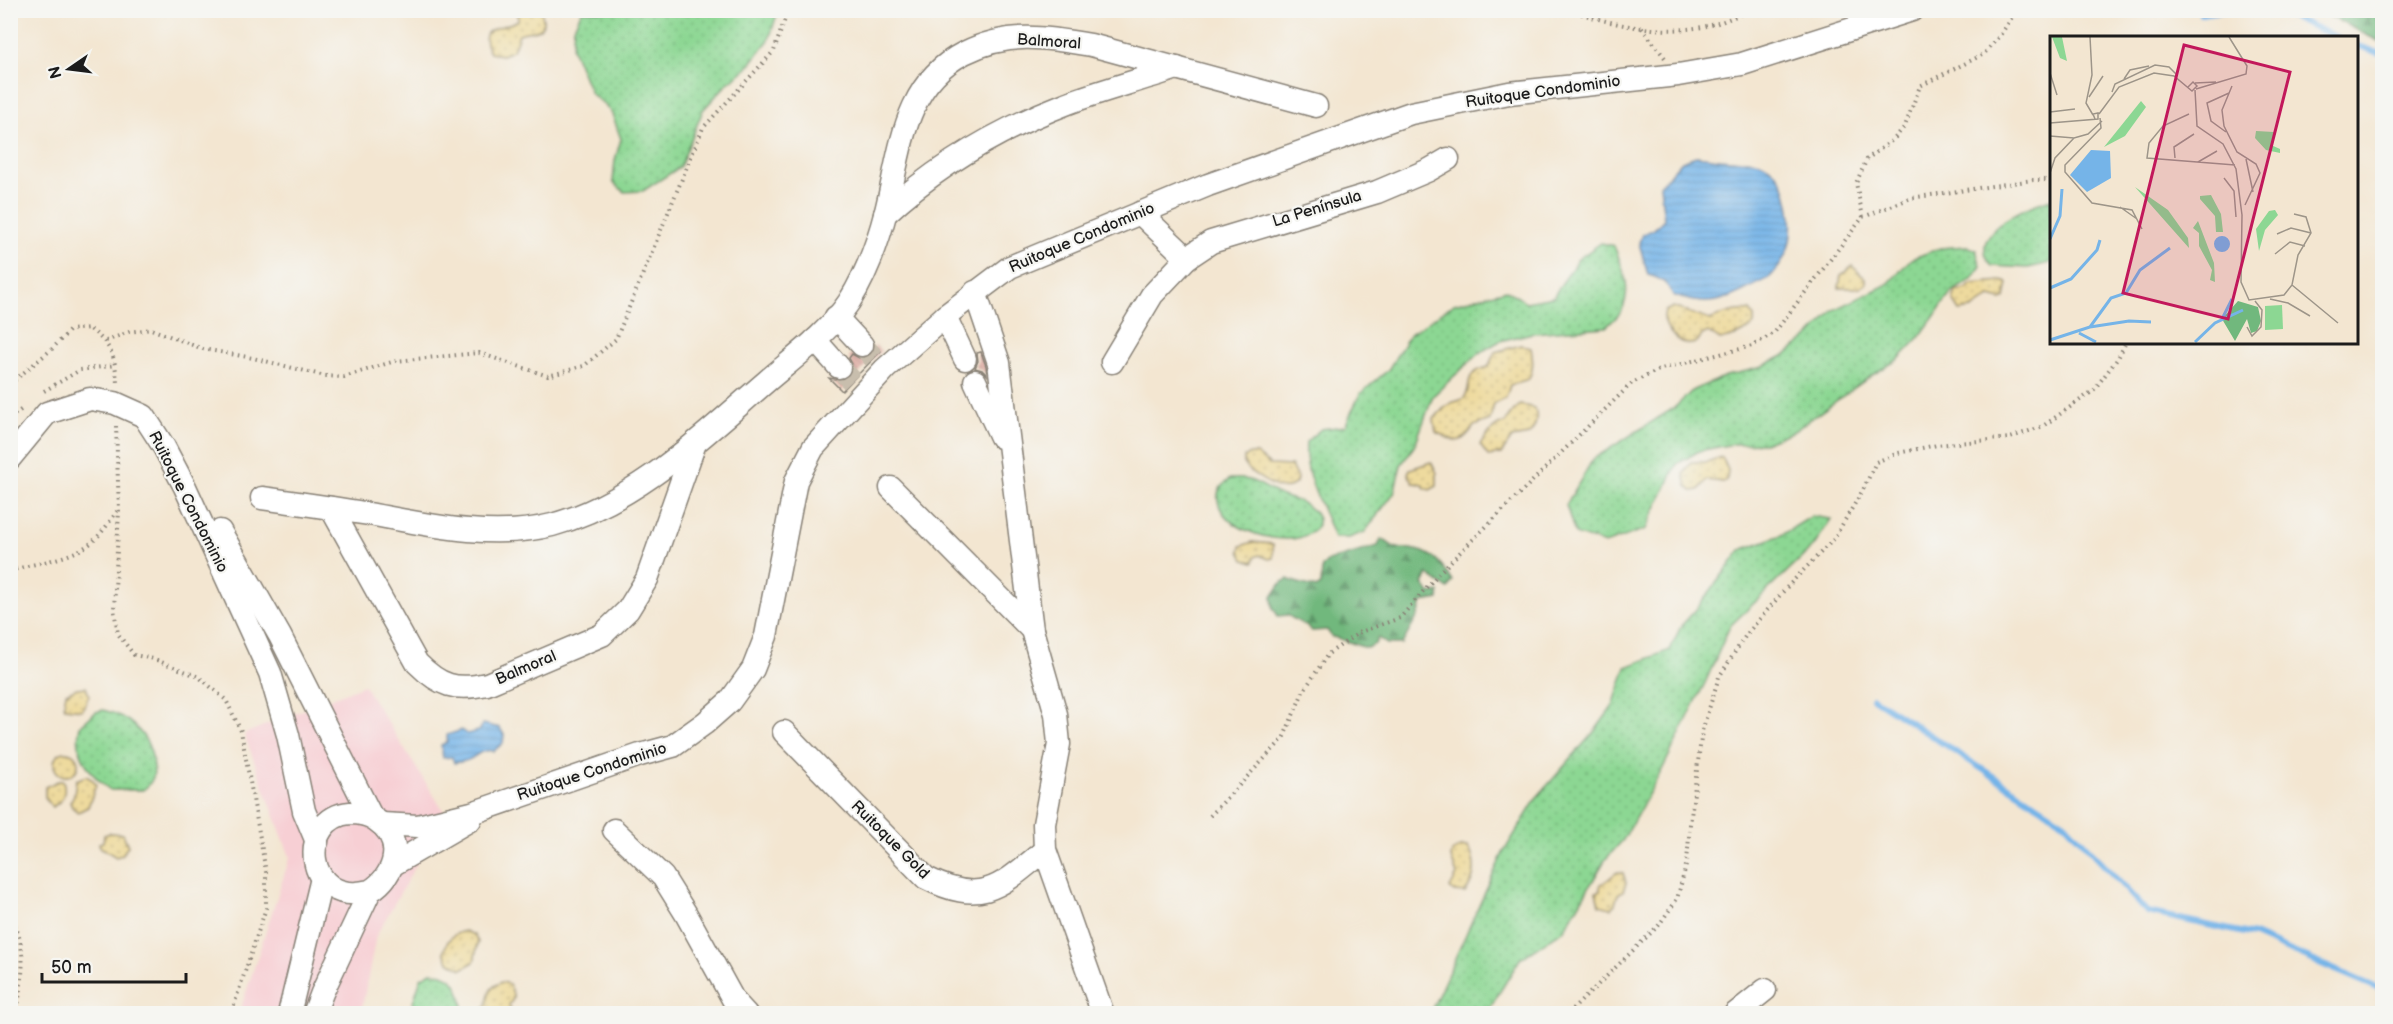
<svg xmlns="http://www.w3.org/2000/svg" width="2393" height="1024" viewBox="0 0 2393 1024" font-family="'Balsamiq Sans',sans-serif">
  <style>
    .built { fill: #f7cfd4 }
    .grass { fill: url(#grass-dots); stroke: #547a58; stroke-width: 1.5 }
    .forest { fill: url(#forest-firs); stroke: #466a4c; stroke-width: 1.5 }
    .sand { fill: url(#sand-dots); stroke: #857b5d; stroke-width: 1.5 }
    .water { fill: url(#water-rules); stroke: #486882; stroke-width: 1.5 }
    .lines { fill: none; stroke-linecap: round; stroke-linejoin: round }
    .stream { stroke: #75b4e8; stroke-width: 6 }
    .building { fill: url(#building-back-hatch) }
    .minor-tunnel { stroke: #c8bead; stroke-width: 22; stroke-dasharray: 22 11; stroke-linecap: butt }
    .minor-casing { stroke: #888176; stroke-width: 25 }
    .path { stroke: #888176; stroke-width: 4; stroke-dasharray: 1.5 4.5; stroke-linecap: butt }
    .minor { stroke: #fff; stroke-width: 22 }
    .labels { text-anchor: middle; dominant-baseline: central; stroke-width: 4.5; stroke-linejoin: round; paint-order: stroke }
    .street-label { font-size: 16px; fill: #1c1c1c; stroke: #f6f6f2 }
    .inset-river { fill: none; stroke: #75b4e8; stroke-width: 3 }
    .inset-road { fill: none; stroke: #9d9589; stroke-width: 1.5 }
    .view { fill: #c2185b; fill-opacity: 0.15; stroke: #c2185b; stroke-width: 3 }
    .inset-edge { fill: none; stroke: #1c1c1c; stroke-width: 3 }
  </style>
  <defs>
    <pattern id="grass-dots" width="8" height="8" patternUnits="userSpaceOnUse" patternTransform="scale(1.5)"><rect width="8" height="8" fill="#8cd793"/><path d="M2 2h.1M6 6h.1" fill="none" stroke="#78b87e" stroke-width="1.8" stroke-linecap="round"/></pattern>
    <pattern id="forest-firs" width="22" height="20" patternUnits="userSpaceOnUse" patternTransform="scale(1.5)"><rect width="22" height="20" fill="#71b87d"/><path d="M5 1l3.5 6h-7zM16 11l3.5 6h-7z" fill="#5c9566"/></pattern>
    <pattern id="sand-dots" width="8" height="8" patternUnits="userSpaceOnUse" patternTransform="scale(1.5)"><rect width="8" height="8" fill="#eeda9e"/><path d="M2 2h.1M6 6h.1" fill="none" stroke="#ccba88" stroke-width="1.8" stroke-linecap="round"/></pattern>
    <pattern id="water-rules" width="6" height="5" patternUnits="userSpaceOnUse" patternTransform="scale(1.5)"><rect width="6" height="5" fill="#75b4e8"/><path d="M0 2.5h6" fill="none" stroke="#659ac6"/></pattern>
    <pattern id="building-back-hatch" width="6" height="6" patternUnits="userSpaceOnUse" patternTransform="scale(1.5)"><rect width="6" height="6" fill="#deaca3"/><path d="M-1 5l2 2M0 0l6 6M5-1l2 2" fill="none" stroke="#be938c"/></pattern>
  </defs>
  <rect width="100%" height="100%" fill="#f6f6f2"/>
  <filter id="ink" filterUnits="userSpaceOnUse"><feTurbulence type="fractalNoise" baseFrequency=".0167" numOctaves="2"/><feDisplacementMap in="SourceGraphic" scale="12" xChannelSelector="R" yChannelSelector="G"/><feConvolveMatrix kernelMatrix="1 2 1 2 8 2 1 2 1" color-interpolation-filters="sRGB"/></filter>
  <filter id="wash" filterUnits="userSpaceOnUse"><feTurbulence type="fractalNoise" baseFrequency=".008" numOctaves="4" result="noise"/><feDisplacementMap in="SourceGraphic" scale="24" xChannelSelector="R" yChannelSelector="G"/><feGaussianBlur stdDeviation="1.35" result="paint"/><feColorMatrix in="noise" values="0 0 0 0 0 0 0 0 0 0 0 0 0 0 0 0 0 1.4 0 .05"/><feComposite in="paint" operator="in"/></filter>
  <g filter="url(#wash)">
    <rect width="100%" height="100%" fill="#f3e6d1"/>
    <polygon class="built" points="364,685 445,813 376,936 361,1013 239,1014 290,857 244,734"/>
    <g class="grass">
      <polygon points="665,11 684,14 695,10 778,11 769,40 747,68 727,84 703,110 680,167 643,191 624,192 613,182 615,160 621,139 612,114 605,105 591,94 572,48 574,27 582,11"/>
      <path d="M2051 199V263L2028 268 1992 266C1964 232 2025 207 2051 199Z"/>
      <path d="M1601 243 1614 246C1622 266 1633 288 1622 310 1619 316 1611 322 1606 327L1532 333 1500 341 1479 353 1433 396 1415 445 1401 465 1394 493 1365 532 1349 538H1334C1323 506 1303 477 1306 442L1321 429 1345 426 1360 394 1388 370 1410 334 1454 304 1506 290 1526 302 1553 297 1578 259Z"/>
      <polygon points="1967,246 1976,250 1981,266 1971,280 1952,292 1918,339 1899,359 1874,374 1794,431 1764,443 1733,444 1699,451 1677,464 1646,529 1605,544 1575,534 1566,505 1593,459 1674,408 1693,390 1726,376 1759,368 1787,354 1811,335 1834,310 1888,284 1911,259 1940,248"/>
      <path d="M1230 479C1236 479 1243 478 1249 480 1260 483 1271 491 1282 496 1292 500 1302 500 1311 509 1332 528 1303 540 1286 539 1263 539 1223 527 1218 501 1216 491 1222 484 1230 479Z"/>
      <polygon points="1812,516 1831,519 1814,546 1730,626 1706,681 1662,770 1623,840 1605,860 1564,930 1520,959 1487,1013 1430,1013 1503,853 1538,796 1594,732 1613,706 1626,667 1670,650 1681,626 1699,606 1741,550 1781,535"/>
      <path d="M103 710C129 716 149 734 153 761 155 774 154 782 143 790H110C90 775 73 752 80 726L96 712Z"/>
      <path d="M431 972C458 974 461 991 464 1013H412L413 1002 421 978Z"/>
    </g>
    <g class="forest">
      <polygon points="2319,11 2382,11 2382,43"/>
      <path d="M1381 539C1387 541 1392 547 1397 548 1401 550 1407 548 1411 549 1434 552 1442 564 1453 582L1448 589 1428 575 1423 584 1430 594 1439 592V599L1422 602 1419 614 1402 644H1387L1378 638 1375 644 1368 648C1356 646 1345 639 1332 637L1327 630 1312 631C1304 623 1296 622 1288 615L1278 616 1273 608 1272 597 1282 582 1288 579C1297 584 1306 584 1316 588L1321 585 1322 567 1328 561 1378 546Z"/>
    </g>
    <g class="sand">
      <path d="M518 11H541C549 34 533 29 519 34L513 51 502 55 490 53C474 24 502 30 518 20Z"/>
      <polygon points="1853,266 1861,275 1866,278 1866,284 1860,288 1839,288 1841,275"/>
      <polygon points="2001,281 2008,283 2005,298 2001,300 1990,297 1972,309 1960,311 1953,300 1956,291 1967,289 1971,284"/>
      <path d="M1673 307 1710 320C1721 314 1738 309 1750 311L1754 317V324C1747 334 1731 337 1720 340L1708 332 1702 335C1692 359 1658 330 1665 311Z"/>
      <path d="M1521 345 1531 348C1533 360 1534 368 1529 379L1510 385 1506 398 1494 404 1490 420 1474 426C1460 447 1456 442 1436 432L1434 419C1439 413 1444 407 1451 403 1455 401 1461 401 1464 398 1474 387 1460 374 1488 367L1495 352Z"/>
      <path d="M1520 405 1535 408C1538 418 1536 427 1529 435L1512 438 1501 454 1488 456 1480 445C1488 435 1493 425 1505 423L1512 412Z"/>
      <path d="M1250 454H1256L1270 465 1291 466 1297 478 1296 483C1295 484 1289 488 1288 488 1277 491 1249 473 1244 463V457Z"/>
      <polygon points="1722,457 1728,470 1727,480 1723,482 1707,480 1699,490 1692,491 1687,486 1684,474 1691,462 1706,462"/>
      <polygon points="1431,462 1437,473 1437,486 1430,490 1425,488 1422,484 1413,483 1408,473 1410,469"/>
      <polygon points="1252,542 1273,544 1273,558 1269,559 1259,555 1255,557 1254,562 1244,560 1240,551 1241,546"/>
      <polygon points="86,687 89,696 82,710 65,708 64,704 66,693 77,688"/>
      <circle cx="66" cy="764" r="12"/>
      <polygon points="86,776 93,780 96,785 88,807 78,812 72,807 70,802 74,795 76,780"/>
      <path d="M58 781H63C67 793 62 802 52 807L45 797V787Z"/>
      <polygon points="110,833 123,834 128,846 122,855 116,857 100,847 99,843 103,842 104,835"/>
      <path d="M1461 847H1468C1477 862 1476 879 1465 893L1454 892 1450 888 1457 875 1451 858 1452 852Z"/>
      <path d="M1618 872 1623 873 1626 883 1623 891 1618 894 1615 904 1611 908 1599 905 1596 892 1600 891V884C1609 882 1610 875 1618 872Z"/>
      <path d="M465 931 474 935 478 942 474 962 462 969 448 961 444 952C447 939 452 934 465 931Z"/>
      <path d="M502 982 509 984C513 992 516 998 509 1005L512 1013H479L487 1005C488 994 490 986 502 982Z"/>
    </g>
    <g class="water">
      <path d="M1696 156C1708 157 1720 160 1732 160 1743 161 1754 158 1764 164 1778 171 1785 185 1788 200 1795 228 1792 255 1771 276 1766 281 1757 284 1751 287 1722 303 1704 307 1673 295 1667 283 1661 278 1648 275L1639 243 1642 234 1653 230 1664 219 1660 185 1682 161Z"/>
      <path d="M483 724 500 728 504 735 503 743 494 751C482 749 479 754 470 759 466 762 459 762 454 763L452 757 443 758 441 745 447 742V735L462 730 467 734 478 731Z"/>
    </g>
    <g class="lines">
      <g class="stream">
        <polyline points="2277,10 2338,38"/>
        <polyline points="2201,14 2227,10"/>
        <polyline points="2356,45 2382,54"/>
        <polyline points="1873,698 2065,823 2147,912 2254,935 2382,990"/>
      </g>
    </g>
    <g id="blocks">
      <g class="building">
        <polygon points="875,345 881,351 842,391 829,378 841,380 847,377 852,371 852,364 849,358 852,354 859,358 866,358 872,354"/>
        <polygon points="981,352 986,366 987,375 982,370 975,368 978,361 977,353"/>
      </g>
    </g>
  </g>
  <g filter="url(#ink)">
    <use href="#blocks" fill-opacity="0" stroke="#888176" stroke-width="1.5"/>
    <g class="lines">
      <g class="minor-tunnel">
        <polyline points="862,345 874,358"/>
        <polyline points="839,367 852,381"/>
      </g>
      <defs>
        <g id="minor">
          <polyline points="1140,213 1187,258"/>
          <path d="M885 214C938 165 1000 129 1068 103 1103 90 1141 80 1177 68"/>
          <polyline points="975,292 999,363 1032,630 1056,714 1059,744 1044,824 1045,850 1103,1014"/>
          <polyline points="945,316 965,359"/>
          <polyline points="836,317 862,345"/>
          <polyline points="815,340 839,367"/>
          <polyline points="1112,362 1152,295 1187,258 1211,242 1377,192 1429,170 1448,159"/>
          <polyline points="975,381 1001,437"/>
          <polyline points="10,458 47,413 90,399 115,403 144,416 164,447 185,487 270,673 288,735 304,811 317,842"/>
          <polyline points="891,488 1032,630"/>
          <path d="M262 498C298 503 333 508 369 514 428 525 493 540 552 525 636 502 703 436 767 381 795 357 828 333 849 302 866 275 878 242 886 211 901 152 903 84 964 53 1008 31 1045 37 1091 45L1316 106"/>
          <path d="M331 508 417 663C440 686 455 691 487 684L602 635 628 610 647 579 695 443"/>
          <polyline points="220,531 280,636 371,816"/>
          <path d="M784 732 926 878C983 907 1001 886 1045 850"/>
          <polyline points="382,824 418,826 472,813 640,755 673,746 705,723 730,701 753,669 766,636 796,481 813,448 885,369 945,316 1010,267 1208,185 1411,113 1509,93 1678,75 1742,64 1912,10"/>
          <polyline points="614,830 663,877 686,914 734,1001 746,1014"/>
          <polyline points="394,864 470,820"/>
          <polyline points="289,1014 322,878"/>
          <path d="M314 1014 322 993 370 891C397 875 405 839 376 820 368 814 359 813 350 813 298 817 302 908 370 891"/>
          <polyline points="1735,1014 1765,990"/>
        </g>
      </defs>
      <use href="#minor" class="minor-casing"/>
      <g class="path">
        <path d="M1570 10C1615 26 1668 37 1715 24 1727 20 1739 15 1750 10"/>
        <polyline points="1642,28 1665,58"/>
        <polyline points="1863,217 1856,183 1867,159 1894,139 1905,126 1920,86 1984,54 2001,34 2017,10"/>
        <polyline points="106,341 129,332 151,329 203,349 253,358 325,376 344,377 395,361 479,353 548,376 584,366 616,339 703,128 774,51 788,10"/>
        <path d="M10 384 52 349 70 330 89 328C112 346 115 355 117 383"/>
        <polyline points="44,391 80,370 116,365"/>
        <polyline points="10,418 22,409"/>
        <polyline points="116,426 119,510 114,609 118,634 134,655 154,659 199,677 226,700 241,731 266,872 266,908 231,1014"/>
        <path d="M10 571C37 562 68 560 91 543 101 535 110 521 118 510"/>
        <polyline points="1210,816 1283,739 1303,692 1328,654 1360,632 1400,618 1439,573 1632,383 1661,369 1752,346 1774,333 1863,217 1911,198 2033,180 2051,180"/>
        <path d="M10 914C29 951 22 974 17 1014"/>
        <polyline points="1568,1014 1659,925 1677,899 1687,862 1690,824 1702,731 1719,677 1746,635 1788,586 1833,540 1863,490 1876,462 1898,453 1937,445 2010,438 2043,426 2093,391 2118,358 2126,342"/>
      </g>
      <use href="#minor" class="minor"/>
    </g>
  </g>
  <g class="labels">
    <g class="street-label">
      <text transform="translate(1049 42) rotate(4)">Balmoral</text>
      <text transform="translate(1543 92) rotate(-8)">Ruitoque Condominio</text>
      <text transform="translate(1317 209) rotate(-17)">La Península</text>
      <text transform="translate(1082 238) rotate(-23)">Ruitoque Condominio</text>
      <text transform="translate(188 502) rotate(63)">Ruitoque Condominio</text>
      <text transform="translate(526 668) rotate(-23)">Balmoral</text>
      <text transform="translate(592 772) rotate(-18)">Ruitoque Condominio</text>
      <text transform="translate(890 840) rotate(45)">Ruitoque Gold</text>
    </g>
  </g>
  <g transform="translate(2050 36)">
    <rect width="308" height="308" fill="#f3e6d1"/>
    <path d="M2 1H12L17 25 10 22ZM91 65 96 71 75 100 54 111ZM206 95 224 96 221 109 230 113V117L216 114 205 102ZM85 151 118 174 138 202 139 212ZM161 159 171 178 173 196H166L165 180 150 163V160ZM225 174 228 179 215 194 209 215 206 193 219 175ZM148 185 164 227 165 246 160 244 162 234 149 210V197L143 192Z" fill="#8cd793"/>
    <path d="M188 265 208 271 211 285 207 295 201 297 197 283 185 305 172 283Z" fill="#71b87d"/>
    <path d="M232 269 233 293 215 294V270Z" fill="#8cd793"/>
    <path d="M41 114 60 115 61 142 37 156 20 139ZM164 208a8 8 0 1 1 16 0a8 8 0 1 1-16 0Z" fill="#75b4e8"/>
    <path class="inset-river" d="M0 203 10 180 12 153M0 252 21 243 47 214 50 204M172 283 182 263M40 291 79 285 101 286M29 297 46 306M0 304 40 291 61 262 76 257 90 234 120 212M145 306 165 287 193 274"/>
    <path class="inset-road" d="M40 1 42 39 36 67 43 79M0 37 7 59M74 43 80 34 99 30M145 47 166 46M182 50 172 74 174 90 187 116 206 128 210 137 195 169M146 53 196 38 197 30 179 1M145 54 147 90 173 108 186 133 192 179 191 246 199 264 234 259 242 249 248 219 261 197 256 181 244 178M62 56 65 48 105 29 119 31 127 39M39 61 53 40M0 76 25 73M49 78 69 51 104 37 124 40 142 55 147 50 143 46 138 51M139 78 113 90 99 107 97 122 185 129M50 82 51 92 15 129V136L42 167 82 174 92 193M0 87 48 83V77L43 78 45 83M176 96 161 85 157 67 179 57M0 100 24 102 38 98 52 85M125 122 124 111 144 98M196 123 203 156M148 126 167 115M0 137 5 122 24 102M174 142 184 155 186 181M70 171 87 183M227 198 241 192 261 197M225 218 240 206 255 210M242 249 288 287M220 263 238 267 260 280M197 291 202 300 211 291 212 274 205 265"/>
    <path class="view" d="M134 9 240 36 178 283 73 257Z"/>
    <rect width="308" height="308" class="inset-edge"/>
  </g>
  <rect width="2393" height="1024" fill="none" stroke="#f6f6f2" stroke-width="36"/>
  <g transform="translate(69 69) rotate(256)" stroke="#f6f6f2" stroke-width="4.5" paint-order="stroke">
  <path d="M0-4.5L10 22L0 15L-10 22Z" fill="#1c1c1c"/>
  <text y="-9" font-size="16" font-weight="bold" text-anchor="middle" fill="#1c1c1c">N</text>
  </g>
  <path d="M42 973v9h144v-9" fill="none" stroke="#1c1c1c" stroke-width="3"/>
  <text x="51" y="973" font-size="18" fill="#1c1c1c" stroke="#f6f6f2" stroke-width="4.5" paint-order="stroke">50 m</text>
</svg>
